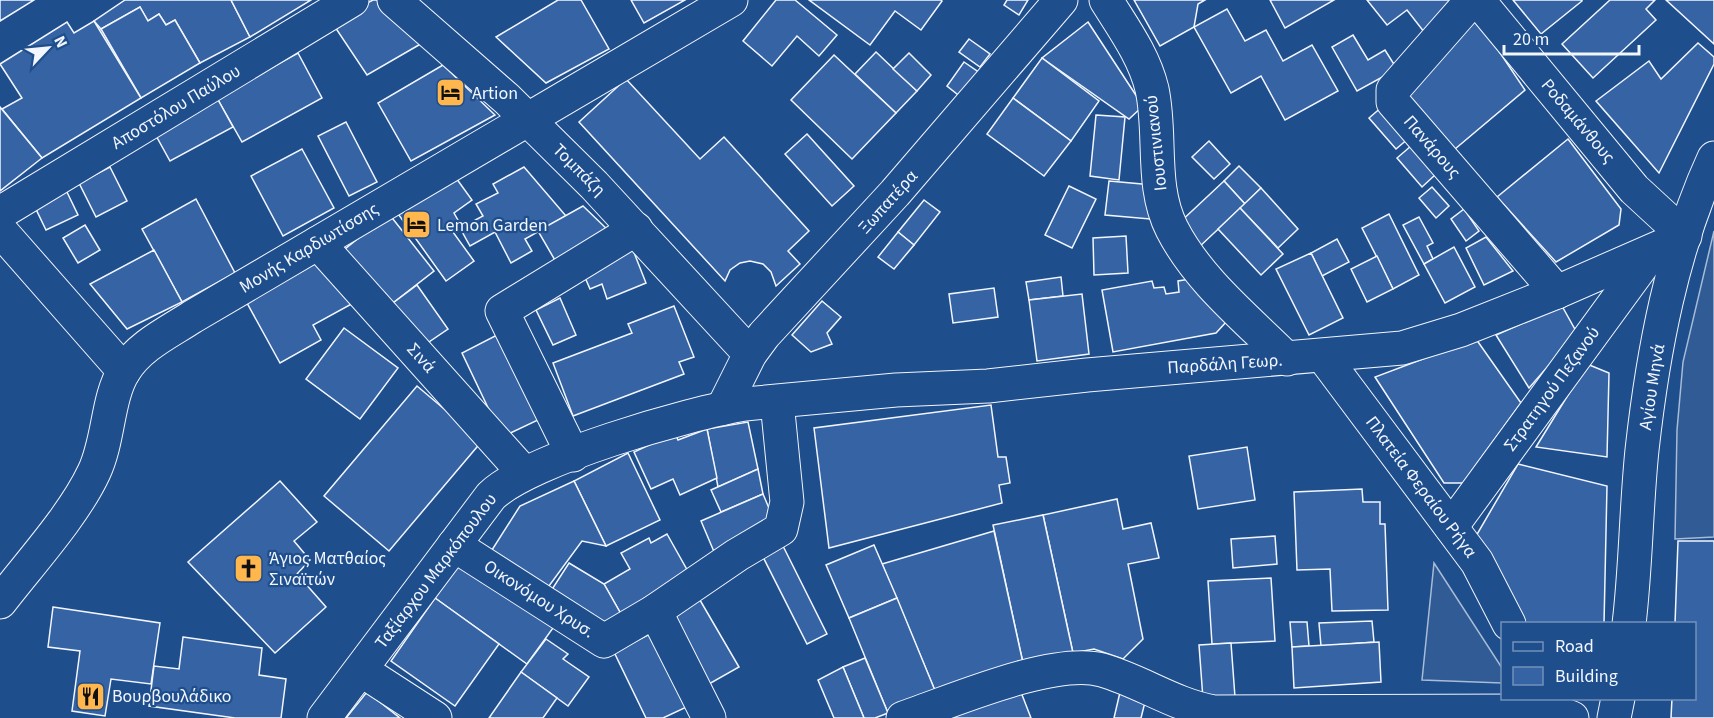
<svg xmlns="http://www.w3.org/2000/svg" width="1714" height="718" viewBox="0 0 1714 718" font-family="'Source Sans 3',sans-serif">
  <style>
    .built { fill: #305b95; stroke: #a8bbd7; stroke-width: 1.5 }
    .building { fill: #3563a3; stroke: #f2f6ff; stroke-width: 1.5 }
    .lines { fill: none; stroke-linecap: round; stroke-linejoin: round }
    .street-casing { stroke: #f2f6ff; stroke-width: 35 }
    .secondary-casing { stroke: #f2f6ff; stroke-width: 35 }
    .street { stroke: #1f4e8c; stroke-width: 33 }
    .secondary { stroke: #1f4e8c; stroke-width: 33 }
    .labels { text-anchor: middle; dominant-baseline: central; stroke-width: 4.5; stroke-linejoin: round; paint-order: stroke }
    .poi-label { font-size: 18px; fill: #f2f6ff; stroke: #1f4e8c; text-anchor: start }
    .street-label { font-size: 18px; fill: #f2f6ff; stroke: #1f4e8c }
  </style>
  <rect width="100%" height="100%" fill="#1f4e8c"/>
  <g class="built">
    <polygon points="1714,231 1714,537 1675,539 1677,430 1683,362"/>
    <polygon points="1434,563 1502,668 1502,683 1422,680"/>
  </g>
  <g class="building">
    <polygon points="0,0 34,0 0,21"/>
    <polygon points="125,0 231,0 250,37 200,63 175,20 166,25 159,14 148,21 140,7 101,29 94,21"/>
    <polygon points="231,0 311,0 250,37"/>
    <polygon points="373,0 377,0 424,42 367,75 331,21"/>
    <polygon points="558,0 581,0 609,49 546,83 496,37"/>
    <polygon points="631,0 685,0 644,23"/>
    <polygon points="776,0 795,0 837,35 819,56 797,36 772,66 743,41"/>
    <polygon points="809,0 941,0 942,1 921,30 895,11 870,45"/>
    <polygon points="1007,0 1028,0 1019,15 1004,5"/>
    <polygon points="1134,0 1205,0 1198,4 1194,27 1160,46"/>
    <polygon points="1270,0 1334,0 1285,28"/>
    <polygon points="1367,0 1453,0 1428,37 1407,10 1387,25"/>
    <polygon points="1513,0 1582,0 1582,1 1541,34"/>
    <polygon points="1610,0 1655,0 1646,9 1656,20 1593,78 1562,44"/>
    <polygon points="1666,0 1714,0 1714,44"/>
    <polygon points="140,7 148,21 159,14 166,25 175,20 200,63 141,98 101,29"/>
    <polygon points="1227,9 1245,41 1266,30 1283,61 1312,45 1338,91 1285,120 1261,76 1231,93 1194,27"/>
    <polygon points="1476,17 1525,90 1455,149 1403,91"/>
    <polygon points="94,21 141,98 42,158 2,109 22,98 0,64 67,22 74,33"/>
    <polygon points="1088,22 1143,106 1129,119 1042,58"/>
    <polygon points="1353,35 1368,60 1385,50 1397,69 1357,91 1332,47"/>
    <polygon points="969,39 990,54 980,67 959,52"/>
    <polygon points="1698,43 1714,57 1714,64 1659,173 1596,101 1649,61 1661,79"/>
    <polygon points="876,52 917,91 896,113 855,74"/>
    <polygon points="298,53 322,98 242,142 217,98"/>
    <polygon points="909,53 931,75 917,91 893,69"/>
    <polygon points="834,55 896,113 852,159 791,100"/>
    <polygon points="1042,58 1099,101 1071,141 1013,98"/>
    <polygon points="964,62 980,73 962,98 947,86"/>
    <polygon points="443,65 495,115 411,161 378,103"/>
    <polygon points="626,79 700,159 724,137 809,231 788,251 800,264 776,286 771,272 763,264 750,261 740,263 730,270 725,281 579,122"/>
    <polygon points="217,98 233,127 170,161 154,132"/>
    <polygon points="1013,98 1071,141 1044,176 987,134"/>
    <polygon points="1383,106 1409,138 1396,149 1369,118"/>
    <polygon points="0,107 42,158 0,191"/>
    <polygon points="1096,115 1125,117 1119,180 1090,176"/>
    <polygon points="346,122 377,182 349,196 318,136"/>
    <polygon points="807,134 854,186 832,206 785,154"/>
    <polygon points="1568,139 1621,209 1619,225 1556,262 1497,197"/>
    <polygon points="1209,141 1230,164 1214,179 1192,157"/>
    <polygon points="1411,146 1435,175 1422,187 1397,158"/>
    <polygon points="302,149 334,208 283,236 251,176"/>
    <polygon points="1239,166 1261,188 1245,204 1224,181"/>
    <polygon points="110,167 127,201 96,217 79,183"/>
    <polygon points="524,167 566,216 525,239 532,251 511,263 495,232 470,246 460,228 483,216 476,204 498,193 493,184"/>
    <polygon points="451,171 472,200 454,213 459,222 450,228 474,261 446,281 396,211"/>
    <polygon points="1109,181 1153,185 1150,219 1105,215"/>
    <polygon points="1224,181 1245,204 1198,248 1177,225"/>
    <polygon points="1069,186 1096,199 1072,248 1045,235"/>
    <polygon points="1432,187 1449,206 1436,218 1419,198"/>
    <polygon points="65,188 78,215 46,230 33,203"/>
    <polygon points="1261,188 1298,229 1278,248 1240,208"/>
    <polygon points="196,199 235,273 182,302 142,229"/>
    <polygon points="924,200 940,212 914,245 898,232"/>
    <polygon points="583,206 610,232 556,262 538,231"/>
    <polygon points="1240,208 1283,254 1261,275 1218,229"/>
    <polygon points="1464,209 1479,231 1466,241 1451,219"/>
    <polygon points="389,214 434,271 389,306 345,249"/>
    <polygon points="1389,214 1419,275 1393,289 1362,228"/>
    <polygon points="1419,217 1433,243 1427,246 1433,259 1424,264 1403,225"/>
    <polygon points="85,225 100,250 78,263 63,238"/>
    <polygon points="898,232 914,245 894,269 878,257"/>
    <polygon points="1126,236 1128,273 1094,275 1093,238"/>
    <polygon points="1486,237 1513,271 1484,285 1466,248"/>
    <polygon points="1337,239 1349,262 1322,276 1311,253"/>
    <polygon points="1454,247 1475,287 1445,303 1424,264"/>
    <polygon points="154,250 182,302 127,329 90,284"/>
    <polygon points="633,250 646,283 607,299 602,284 590,289 581,268"/>
    <polygon points="1311,253 1343,318 1309,335 1276,269"/>
    <polygon points="1377,256 1393,289 1367,302 1351,269"/>
    <polygon points="323,259 357,301 313,325 321,340 280,363 247,303"/>
    <polygon points="1061,277 1063,296 1029,300 1026,282"/>
    <polygon points="1190,279 1227,321 1216,333 1113,352 1102,290 1152,281 1154,288 1164,287 1166,294 1179,292 1178,281"/>
    <polygon points="417,285 448,329 420,348 389,306"/>
    <polygon points="994,288 998,317 953,323 949,294"/>
    <polygon points="1082,294 1089,354 1037,361 1029,300"/>
    <polygon points="560,298 576,335 553,345 536,310"/>
    <polygon points="822,301 841,317 827,333 832,344 811,352 792,335"/>
    <polygon points="674,306 694,357 679,362 684,374 573,416 553,363 632,333 628,324"/>
    <polygon points="1562,306 1577,333 1529,388 1496,335"/>
    <polygon points="344,328 398,368 360,419 306,379"/>
    <polygon points="497,335 538,420 502,437 462,353"/>
    <polygon points="1476,339 1521,403 1463,483 1444,483 1375,377"/>
    <polygon points="1587,364 1609,373 1607,457 1536,447"/>
    <polygon points="417,386 482,441 389,551 324,496"/>
    <polygon points="991,405 998,457 1006,457 1010,483 999,485 1002,503 829,548 814,428"/>
    <polygon points="748,422 758,469 718,487 707,429"/>
    <polygon points="707,429 717,478 680,495 673,479 651,489 634,452 675,433 678,440"/>
    <polygon points="1247,447 1255,500 1198,509 1189,456"/>
    <polygon points="628,453 660,520 606,546 574,481"/>
    <polygon points="1518,464 1607,486 1604,624 1525,624 1476,536"/>
    <polygon points="758,469 763,494 721,512 711,490"/>
    <polygon points="280,481 317,522 294,541 310,560 297,574 326,607 275,653 188,562"/>
    <polygon points="574,481 606,546 582,541 546,590 490,553 520,506"/>
    <polygon points="1362,489 1363,502 1380,502 1380,524 1385,524 1388,610 1332,611 1330,569 1297,570 1294,492"/>
    <polygon points="763,494 777,527 715,554 701,521"/>
    <polygon points="1117,499 1123,529 1151,523 1159,558 1128,564 1143,639 1123,659 1094,649 1073,653 1043,515"/>
    <polygon points="1043,515 1073,653 1023,663 993,525"/>
    <polygon points="994,531 1023,663 936,693 882,564"/>
    <polygon points="667,534 690,575 621,614 604,584 630,569 621,553 649,538 651,543"/>
    <polygon points="1275,536 1277,564 1233,568 1231,539"/>
    <polygon points="1678,541 1714,541 1714,718 1671,718 1672,698 1694,698 1694,624 1675,624"/>
    <polygon points="781,542 827,634 807,644 761,553"/>
    <polygon points="874,545 897,598 849,618 826,565"/>
    <polygon points="460,562 553,628 527,664 435,598"/>
    <polygon points="569,563 604,584 621,614 603,625 549,594"/>
    <polygon points="1271,578 1275,641 1212,644 1208,581"/>
    <polygon points="697,595 739,667 709,684 667,612"/>
    <polygon points="435,598 499,644 455,706 391,661"/>
    <polygon points="897,598 936,693 888,713 849,618"/>
    <polygon points="53,607 160,623 151,684 111,679 105,716 72,711 80,651 48,647"/>
    <polygon points="1372,621 1374,642 1321,646 1319,623"/>
    <polygon points="1290,622 1307,622 1309,646 1292,647"/>
    <polygon points="656,631 691,705 663,718 646,718 614,652"/>
    <polygon points="183,637 262,648 259,675 286,679 281,718 235,718 149,706 154,666 179,669"/>
    <polygon points="546,639 568,654 563,659 589,677 568,706 521,672"/>
    <polygon points="1379,642 1381,682 1294,688 1292,647"/>
    <polygon points="1231,643 1235,697 1203,699 1199,645"/>
    <polygon points="865,658 888,713 875,718 864,718 843,667"/>
    <polygon points="843,667 864,718 834,718 818,680"/>
    <polygon points="521,672 557,698 543,718 489,718"/>
    <polygon points="1019,687 1031,718 941,718"/>
    <polygon points="1121,688 1147,694 1141,718 1114,718"/>
    <polygon points="367,692 400,718 346,718"/>
  </g>
  <g class="lines">
    <defs>
      <g id="street">
        <polyline points="394,0 507,99 594,185 750,354"/>
        <path d="M1106 0C1124 29 1144 56 1152 89 1162 135 1150 186 1172 229 1198 280 1247 319 1287 359"/>
        <polyline points="1472,0 1393,90 1393,102 1557,292"/>
        <polyline points="0,213 352,0"/>
        <polyline points="0,230 124,371"/>
        <polyline points="318,243 524,473"/>
        <polyline points="1323,356 1477,562 1509,624"/>
        <polyline points="723,408 750,354 764,335 895,193 1061,0"/>
        <polyline points="573,455 502,311 636,229"/>
        <polyline points="1451,527 1652,252"/>
        <polyline points="454,545 604,641 655,611 737,555 781,529 787,502 777,402"/>
        <path d="M0 602C30 563 74 515 94 472 109 441 107 398 124 371 139 346 169 332 192 317L731 0"/>
        <polyline points="655,611 709,718"/>
        <polyline points="361,670 435,718"/>
        <path d="M324 718 491 496C529 459 690 413 745 404L896 390 988 386 1087 375 1402 348 1461 330 1557 292 1685 236 1634 189 1478 0"/>
        <path d="M903 718C953 701 1053 657 1102 670 1141 681 1174 705 1214 712L1554 711 1572 718"/>
      </g>
      <g id="secondary">
        <path d="M1629 624C1636 566 1636 508 1642 450 1653 351 1672 249 1714 158"/>
        <polyline points="1614,718 1618,698"/>
      </g>
    </defs>
    <use href="#street" class="street-casing"/>
    <use href="#secondary" class="secondary-casing"/>
    <use href="#street" class="street"/>
    <use href="#secondary" class="secondary"/>
  </g>
  <defs>
    <symbol id="hotel-square" viewBox="-11 -11 22 22"><rect x="-9" y="-9" width="18" height="18" rx="4" fill="#ffb74d" stroke="#1f4e8c"/><path d="M-6-4.5h1.5V1H6V5H4.5V3h-9V5H-6ZM-4 0a1.8 1.8 0 1 1 3.6 0ZM.5 0V-2.5h3Q6-2.5 6 0Z" fill="#111"/></symbol>
    <symbol id="church-square" viewBox="-11 -11 22 22"><rect x="-9" y="-9" width="18" height="18" rx="4" fill="#ffb74d" stroke="#1f4e8c"/><path d="M-1.2-6h2.4v3.5h3.3v2.4h-3.3V6h-2.4V-.1h-3.3v-2.4h3.3Z" fill="#111"/></symbol>
    <symbol id="restaurant-square" viewBox="-11 -11 22 22"><rect x="-9" y="-9" width="18" height="18" rx="4" fill="#ffb74d" stroke="#1f4e8c"/><path d="M-5-6h1v4h1v-4h1v4h1v-4h1v5L-1.5 .5V6h-2V.5L-5-1ZM5-6V6H3V1.5H1.5Q1.5-4 5-6Z" fill="#111"/></symbol>
  </defs>
  <g fill-rule="evenodd">
    <use href="#hotel-square" x="434" y="76" width="33" height="33"/>
    <use href="#hotel-square" x="400" y="208" width="33" height="33"/>
    <use href="#church-square" x="232" y="552" width="33" height="33"/>
    <use href="#restaurant-square" x="74" y="680" width="33" height="33"/>
  </g>
  <g class="labels">
    <g class="poi-label">
      <text x="472" y="93">Artion</text>
      <text x="437" y="225">Lemon Garden</text>
      <text x="269" y="558">Άγιος Ματθαίος<tspan x="269" dy="21">Σιναϊτών</tspan></text>
      <text x="112" y="696">Βουρβουλάδικο</text>
    </g>
    <g class="street-label">
      <text transform="translate(176 107) rotate(-31)">Αποστόλου Παύλου</text>
      <text transform="translate(1578 121) rotate(50)">Ροδαμάνθους</text>
      <text transform="translate(1156 143) rotate(-96)">Ιουστινιανού</text>
      <text transform="translate(1432 147) rotate(49)">Πανάρους</text>
      <text transform="translate(579 170) rotate(45)">Τομπάζη</text>
      <text transform="translate(888 202) rotate(-48)">Ξωπατέρα</text>
      <text transform="translate(309 248) rotate(-31)">Μονής Καρδιωτίσσης</text>
      <text transform="translate(421 358) rotate(48)">Σινά</text>
      <text transform="translate(1225 364) rotate(-4)">Παρδάλη Γεωρ.</text>
      <text transform="translate(1652 387) rotate(-81)">Αγίου Μηνά</text>
      <text transform="translate(1552 389) rotate(-54)">Στρατηγού Πεζανού</text>
      <text transform="translate(1421 487) rotate(53)">Πλατεία Φεραίου Ρήγα</text>
      <text transform="translate(436 571) rotate(-53)">Ταξίαρχου Μαρκόπουλου</text>
      <text transform="translate(539 599) rotate(33)">Οικονόμου Χρυσ.</text>
    </g>
  </g>
  <rect x="1501" y="622" width="195" height="78" fill="#1f4e8c" stroke="#7391ba" stroke-width="1.5"/>
  <rect x="1513" y="642" width="30" height="9" fill="#1f4e8c" stroke="#7391ba" stroke-width="1.5"/>
  <text x="1555" y="652" font-size="18" fill="#f2f6ff">Road</text>
  <rect x="1513" y="667" width="30" height="18" fill="#3563a3" stroke="#7391ba" stroke-width="1.5"/>
  <text x="1555" y="682" font-size="18" fill="#f2f6ff">Building</text>
  <g transform="translate(48 48) rotate(64)" stroke="#1f4e8c" stroke-width="4.5" paint-order="stroke">
  <path d="M0-4.5L10 22L0 15L-10 22Z" fill="#f2f6ff"/>
  <text y="-9" font-size="16" font-weight="bold" text-anchor="middle" fill="#f2f6ff">N</text>
  </g>
  <path d="M1504 45v9h135v-9" fill="none" stroke="#f2f6ff" stroke-width="3"/>
  <text x="1513" y="45" font-size="18" fill="#f2f6ff" stroke="#1f4e8c" stroke-width="4.5" paint-order="stroke">20 m</text>
</svg>
